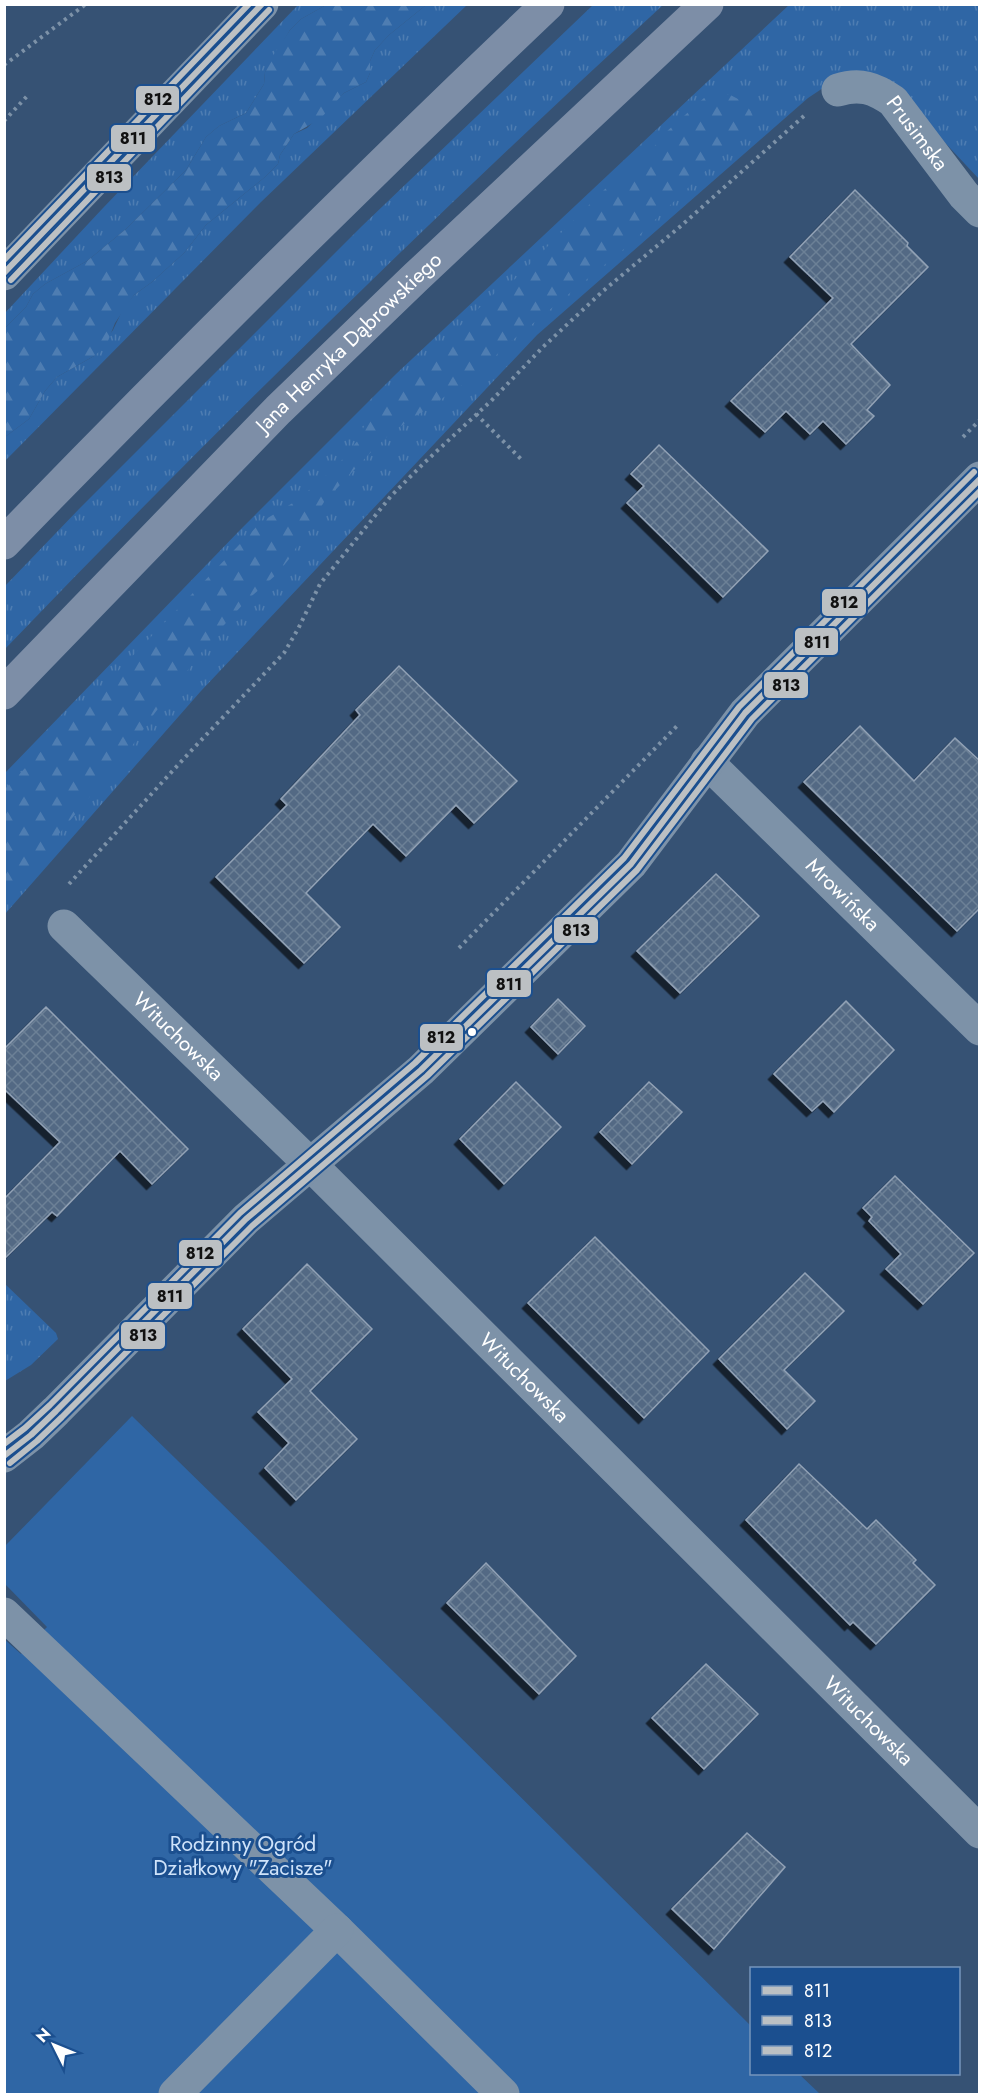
<svg xmlns="http://www.w3.org/2000/svg" width="984" height="2099" viewBox="0 0 984 2099" font-family="Jost,sans-serif">
  <style>
    .grass { fill: url(#grass-tufts) }
    .forest { fill: url(#forest-firs) }
    .garden { fill: #2f66a5 }
    .building { fill: url(#building-cross-hatch); stroke: #92a2b6; stroke-width: 1.5; filter: url(#shadow) }
    .lines { fill: none; stroke-linecap: round; stroke-linejoin: round }
    .path { stroke: #7d92a8; stroke-width: 4; stroke-dasharray: 3 4.5; stroke-linecap: butt }
    .minor { stroke: #7d92a8; stroke-width: 33 }
    .major { stroke: #7d8ea7; stroke-width: 33 }
    .bus-1-casing { stroke: #1b4f8f; stroke-width: 10 }
    .bus-2-casing { stroke: #1b4f8f; stroke-width: 10 }
    .bus-3-casing { stroke: #1b4f8f; stroke-width: 10 }
    .bus-1 { stroke: #bcc0c3; stroke-width: 6 }
    .bus-2 { stroke: #bcc0c3; stroke-width: 6 }
    .bus-3 { stroke: #bcc0c3; stroke-width: 6 }
    .bus-dot { fill: #fff; stroke: #1b4f8f; stroke-width: 2 }
    .labels { text-anchor: middle; dominant-baseline: central; stroke-width: 6; stroke-linejoin: round; paint-order: stroke }
    .street-label { font-size: 21px; fill: #fff; stroke: #1b4f8f }
    .park-label { font-size: 21px; fill: #cfe3fa; stroke: #1b4f8f }
    .line-badge { stroke: #1b4f8f; stroke-width: 2 }
    .pale-badge-label { font-size: 16px; text-anchor: middle; font-weight: bold; fill: #111 }
  </style>
  <defs>
    <pattern id="grass-tufts" width="24" height="20" patternUnits="userSpaceOnUse" patternTransform="scale(1.5)"><rect width="24" height="20" fill="#2f66a5"/><path d="M3 7l-1-3M5 7V3M7 7l1-3M15 17l-1-3M17 17v-4M19 17l1-3" fill="none" stroke="#4e7db2"/></pattern>
    <pattern id="forest-firs" width="22" height="20" patternUnits="userSpaceOnUse" patternTransform="scale(1.5)"><rect width="22" height="20" fill="#2f66a5"/><path d="M5 1l3.5 6h-7zM16 11l3.5 6h-7z" fill="#4e7db2"/></pattern>
    <pattern id="building-cross-hatch" width="8" height="8" patternUnits="userSpaceOnUse" patternTransform="scale(1.5)"><rect width="8" height="8" fill="#526984"/><path d="M0 0l8 8M0 8l8-8" fill="none" stroke="#6c8096"/></pattern>
    <filter id="shadow"><feDropShadow dx="-5.5" dy="5.5" stdDeviation="0" flood-color="#0009"/></filter>
  </defs>
  <rect width="100%" height="100%" fill="#365274"/>
  <g class="grass">
    <polygon points="298,5 326,5 301,19 290,30 265,72 264,84 246,113 219,126 206,137 186,170 126,229 87,261 45,284 33,294 26,307 5,328 5,313 103,208"/>
    <polygon points="426,5 467,5 261,202 5,461 5,437 29,419 45,391 57,377 94,356 113,330 123,309 134,295 152,282 184,253 206,225 265,177 278,164 280,155 294,134 307,128 344,93 366,82 370,73 370,61 375,50 389,35"/>
    <path d="M593 5H663C437 213 217 428 5 649V586L79 509 362 226Z"/>
    <polygon points="789,5 979,5 979,179 892,86 826,86 808,98 537,335 201,691 5,914 5,773 241,529 396,374"/>
    <polygon points="4,1283 56,1333 58,1339 31,1365 5,1381"/>
  </g>
  <g class="forest">
    <polygon points="326,5 426,5 389,35 375,50 370,61 370,73 366,82 344,93 320,119 294,134 280,155 278,164 265,177 206,225 184,253 152,282 134,295 115,323 106,346 94,356 57,377 45,391 29,419 5,437 5,328 26,307 33,294 45,284 87,261 126,229 186,170 206,137 219,126 246,113 264,84 265,72 270,60 290,30 301,19"/>
    <path d="M719 92C735 95 754 105 754 124L630 244 509 343 471 379 392 432 370 453 324 502 289 559 277 574 246 601 214 636 154 714 132 746 58 835 39 870 28 881 5 893V789L261 522 296 501 336 467 359 439 366 421 379 403 498 290 515 279 605 189 630 172 646 157 665 133 704 98Z"/>
  </g>
  <polygon class="garden" points="132,1416 439,1716 751,2026 752,2074 799,2074 820,2094 5,2094 4,1639 21,1654 47,1627 5,1584 5,1546"/>
  <g class="building">
    <polygon points="855,190 908,243 907,246 928,267 851,344 890,385 867,410 874,416 846,444 823,421 810,434 786,411 765,432 731,401 833,298 790,257"/>
    <polygon points="659,445 768,551 723,597 627,503 644,486 631,474"/>
    <polygon points="399,666 517,781 474,823 456,805 406,856 373,824 306,893 340,927 304,963 216,877 287,805 281,799 360,715 356,710"/>
    <polygon points="860,726 914,781 955,738 980,761 980,908 957,931 804,782"/>
    <polygon points="716,874 759,916 680,993 637,951"/>
    <polygon points="558,999 585,1026 558,1054 531,1027"/>
    <polygon points="846,1001 894,1050 834,1112 823,1101 812,1111 774,1074"/>
    <polygon points="46,1007 188,1149 152,1184 120,1151 57,1216 52,1212 4,1259 4,1199 60,1142 4,1089 4,1049"/>
    <polygon points="516,1082 561,1127 504,1184 460,1139"/>
    <polygon points="649,1082 682,1112 632,1164 600,1132"/>
    <polygon points="895,1176 974,1253 923,1304 886,1269 901,1254 869,1221 872,1217 863,1208"/>
    <polygon points="595,1237 709,1351 644,1418 528,1303"/>
    <polygon points="307,1264 372,1329 310,1391 357,1439 296,1500 265,1468 289,1443 258,1412 292,1379 243,1329"/>
    <polygon points="805,1273 844,1311 784,1370 815,1401 787,1429 719,1359"/>
    <polygon points="799,1464 867,1529 876,1520 916,1560 913,1563 935,1585 876,1644 853,1622 850,1625 746,1520"/>
    <polygon points="486,1563 576,1656 539,1694 447,1603"/>
    <polygon points="706,1664 758,1714 704,1769 652,1718"/>
    <polygon points="747,1833 785,1867 714,1949 672,1909"/>
  </g>
  <g class="lines">
    <g class="path">
      <polyline points="4,65 86,4"/>
      <polyline points="4,121 29,94"/>
      <polyline points="476,414 523,461"/>
      <polyline points="963,437 980,420"/>
      <polyline points="69,884 189,753 284,653 298,629 320,584 391,496 424,463 492,400 543,347 603,291 682,225 805,115"/>
      <polyline points="459,948 677,726"/>
    </g>
    <g class="minor">
      <path id="s1" d="M838 90C860 83 874 88 893 101L964 195 980 211"/>
      <polyline points="4,274 262,4"/>
      <path id="s2" d="M707 762 980 1029"/>
      <path id="s3" d="M64 926 310 1164 980 1832"/>
      <polyline points="4,1456 31,1435 56,1411 246,1219 421,1070 631,864 745,713 980,478"/>
      <polyline points="4,1614 337,1930 503,2094"/>
      <polyline points="175,2094 337,1930"/>
    </g>
    <g class="major">
      <path d="M4 543C182 359 363 180 548 4"/>
      <path id="s4" d="M4 693 278 410 416 277 707 4"/>
    </g>
    <defs>
      <g id="bus-1">
        <polyline points="4,273 262,4"/>
        <polyline points="4,1456 31,1435 56,1411 246,1219 421,1070 631,864 745,713 980,479"/>
      </g>
      <g id="bus-2">
        <polyline points="11,280 269,10"/>
        <polyline points="10,1463 37,1441 62,1417 252,1226 427,1076 637,870 752,719 980,491"/>
      </g>
      <g id="bus-3">
        <polyline points="4,260 249,4"/>
        <polyline points="4,1444 25,1428 50,1405 240,1213 415,1063 624,858 739,707 974,472"/>
      </g>
    </defs>
    <use href="#bus-1" class="bus-1-casing"/>
    <use href="#bus-2" class="bus-2-casing"/>
    <use href="#bus-3" class="bus-3-casing"/>
    <use href="#bus-1" class="bus-1"/>
    <use href="#bus-2" class="bus-2"/>
    <use href="#bus-3" class="bus-3"/>
  </g>
  <circle class="bus-dot" cx="472" cy="1032" r="5"/>
  <g class="labels">
    <g class="street-label">
      <text stroke="none"><textPath href="#s1" startOffset="99">Prusimska</textPath></text>
      <text stroke="none"><textPath href="#s4" startOffset="492">Jana Henryka Dąbrowskiego</textPath></text>
      <text stroke="none"><textPath href="#s2" startOffset="190">Mrowińska</textPath></text>
      <text stroke="none"><textPath href="#s3" startOffset="159">Wituchowska</textPath></text>
      <text stroke="none"><textPath href="#s3" startOffset="645">Wituchowska</textPath></text>
      <text stroke="none"><textPath href="#s3" startOffset="1131">Wituchowska</textPath></text>
    </g>
    <g class="park-label">
      <text x="243" y="1844">Rodzinny Ogród<tspan x="243" dy="24">Działkowy "Zacisze"</tspan></text>
    </g>
  </g>
  <g class="line-badge">
    <rect x="135" y="85" width="45" height="29" rx="6" fill="#bcc0c3"/>
    <rect x="110" y="124" width="46" height="29" rx="6" fill="#bcc0c3"/>
    <rect x="86" y="163" width="46" height="29" rx="6" fill="#bcc0c3"/>
    <rect x="821" y="588" width="46" height="29" rx="6" fill="#bcc0c3"/>
    <rect x="794" y="627" width="45" height="29" rx="6" fill="#bcc0c3"/>
    <rect x="763" y="671" width="46" height="28" rx="6" fill="#bcc0c3"/>
    <rect x="553" y="916" width="46" height="28" rx="6" fill="#bcc0c3"/>
    <rect x="486" y="969" width="46" height="29" rx="6" fill="#bcc0c3"/>
    <rect x="419" y="1023" width="45" height="29" rx="6" fill="#bcc0c3"/>
    <rect x="178" y="1239" width="45" height="28" rx="6" fill="#bcc0c3"/>
    <rect x="147" y="1282" width="46" height="28" rx="6" fill="#bcc0c3"/>
    <rect x="120" y="1321" width="46" height="29" rx="6" fill="#bcc0c3"/>
  </g>
  <g class="pale-badge-label">
    <text x="158" y="105">812</text>
    <text x="133" y="144">811</text>
    <text x="109" y="183">813</text>
    <text x="844" y="608">812</text>
    <text x="817" y="648">811</text>
    <text x="786" y="691">813</text>
    <text x="576" y="936">813</text>
    <text x="509" y="990">811</text>
    <text x="441" y="1043">812</text>
    <text x="200" y="1259">812</text>
    <text x="170" y="1302">811</text>
    <text x="143" y="1341">813</text>
  </g>
  <rect width="984" height="2099" fill="none" stroke="#ffffff" stroke-width="12"/>
  <rect x="750" y="1967" width="210" height="108" fill="#1b4f8f" stroke="#7695bc" stroke-width="1.5"/>
  <rect x="762" y="1986" width="30" height="9" fill="#bcc0c3" stroke="#7695bc" stroke-width="1.5"/>
  <text x="804" y="1997" font-size="18" fill="#ffffff">811</text>
  <rect x="762" y="2016" width="30" height="9" fill="#bcc0c3" stroke="#7695bc" stroke-width="1.5"/>
  <text x="804" y="2027" font-size="18" fill="#ffffff">813</text>
  <rect x="762" y="2046" width="30" height="9" fill="#bcc0c3" stroke="#7695bc" stroke-width="1.5"/>
  <text x="804" y="2057" font-size="18" fill="#ffffff">812</text>
  <g transform="translate(54 2045) rotate(313)" stroke="#1b4f8f" stroke-width="4.5" paint-order="stroke">
  <path d="M0-4.5L10 22L0 15L-10 22Z" fill="#ffffff"/>
  <text y="-9" font-size="16" font-weight="bold" text-anchor="middle" fill="#ffffff">N</text>
  </g>
</svg>
